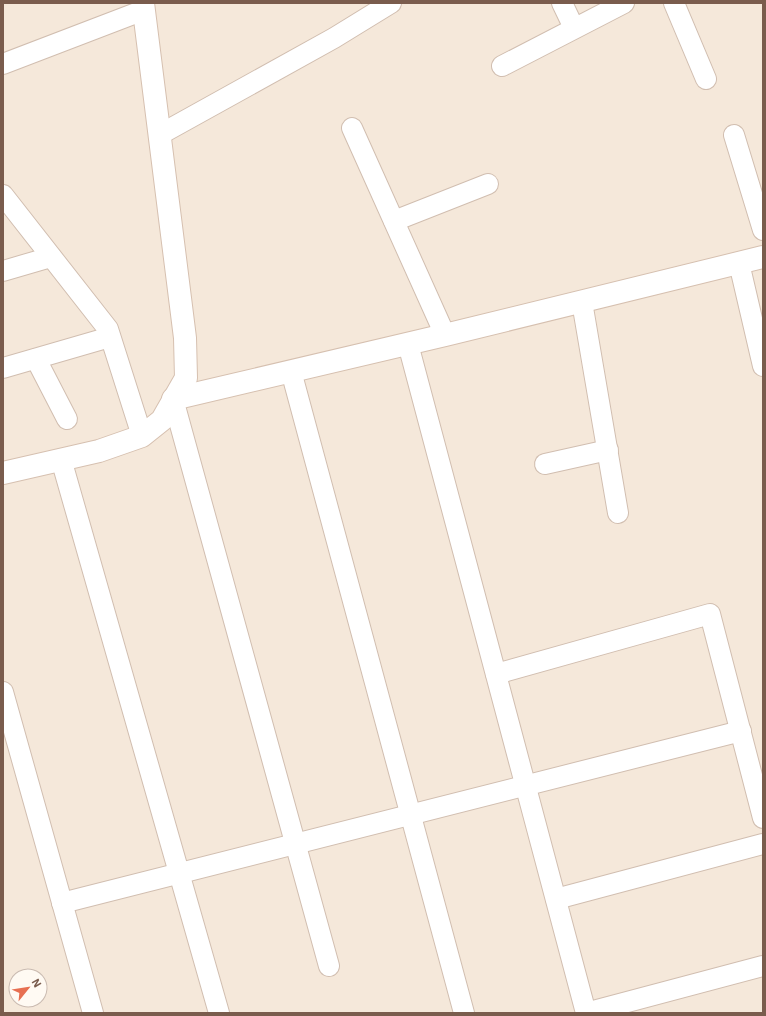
<svg xmlns="http://www.w3.org/2000/svg" width="766" height="1016" viewBox="0 0 766 1016" font-family="'IBM Plex Sans',sans-serif">
  <style>
    .residential { fill: #f5e8da; fill-rule: evenodd }
    .lines { fill: none; stroke-linecap: round; stroke-linejoin: round }
    .street-casing { stroke: #d1beb0; stroke-width: 22 }
    .secondary-casing { stroke: #d6c0b0; stroke-width: 24 }
    .street { stroke: #fff; stroke-width: 20 }
    .secondary { stroke: #fff; stroke-width: 22 }
  </style>
  <rect width="100%" height="100%" fill="#fdf6ec"/>
  <path class="residential" d="M3 3H763V1013H3ZM16 976H40V1000H16Z"/>
  <g class="lines">
    <defs>
      <g id="street">
        <polyline points="562,3 574,28"/>
        <polyline points="674,3 706,79"/>
        <polyline points="3,64 144,10"/>
        <polyline points="502,66 624,3"/>
        <polyline points="352,128 445,335"/>
        <polyline points="159,135 334,38 391,3"/>
        <polyline points="734,135 763,230"/>
        <polyline points="3,195 108,329 142,436"/>
        <polyline points="394,221 488,184"/>
        <polyline points="739,263 763,366"/>
        <polyline points="3,271 51,257"/>
        <polyline points="582,302 618,513"/>
        <polyline points="408,344 586,1013"/>
        <polyline points="36,359 67,419"/>
        <polyline points="3,368 110,337"/>
        <polyline points="291,371 464,1013"/>
        <polyline points="173,399 329,966"/>
        <polyline points="61,459 219,1013"/>
        <polyline points="545,464 608,450"/>
        <polyline points="496,674 710,614 763,818"/>
        <polyline points="3,692 93,1013"/>
        <polyline points="556,899 763,844"/>
        <polyline points="62,903 741,731"/>
        <polyline points="586,1013 763,966"/>
      </g>
      <g id="secondary">
        <polyline points="173,399 445,335 763,257"/>
        <polyline points="3,473 99,451 142,436 162,420 186,378 185,338 143,3"/>
      </g>
    </defs>
    <use href="#street" class="street-casing"/>
    <use href="#secondary" class="secondary-casing"/>
    <use href="#street" class="street"/>
    <use href="#secondary" class="secondary"/>
  </g>
  <rect width="766" height="1016" fill="none" stroke="#7a5c4d" stroke-width="8"/>
  <g transform="translate(28 988) rotate(60)"><circle r="19" fill="#fffaf3" stroke="#cabbb1"/>
  <path d="M0-3L7 15L0 10L-7 15Z" fill="#e76f51"/>
  <text y="-6" font-size="11" font-weight="bold" text-anchor="middle" fill="#7a5c4d">N</text>
  </g>
</svg>
